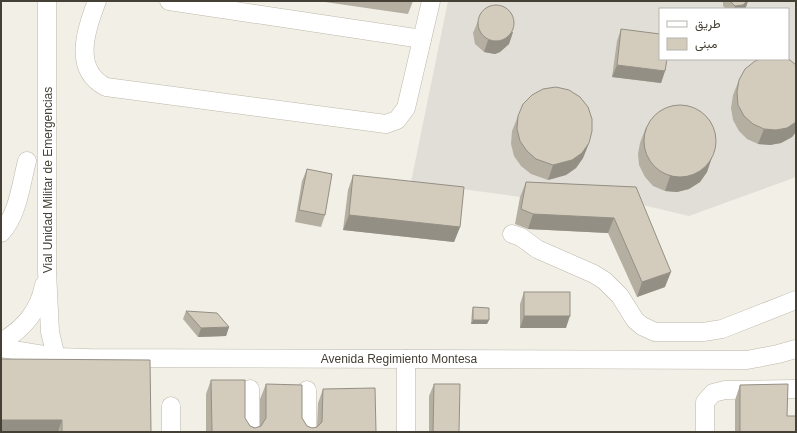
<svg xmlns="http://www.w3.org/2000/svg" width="797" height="433" viewBox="0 0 797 433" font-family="Helvetica,Vazirmatn,sans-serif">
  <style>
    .industrial { fill: #e1ded7; fill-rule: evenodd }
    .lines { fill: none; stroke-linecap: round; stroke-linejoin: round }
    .minor-casing { stroke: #bdb8a9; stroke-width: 19 }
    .minor { stroke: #fff; stroke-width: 18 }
    .wall { fill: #b5afa2 }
    .shaded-wall { fill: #948f84 }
    .building { fill: #d3ccbc; stroke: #948f84 }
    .labels { text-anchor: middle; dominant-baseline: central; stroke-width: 3; stroke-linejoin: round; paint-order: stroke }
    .street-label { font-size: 12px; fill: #444035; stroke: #fff }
  </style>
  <rect width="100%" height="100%" fill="#f2efe6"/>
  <path class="industrial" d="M448 1H796V177L689 216 630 202 520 197 411 182ZM660 9H788V59H660Z"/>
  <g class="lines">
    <defs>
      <g id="minor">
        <polyline points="47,1 47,271 50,332 56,357"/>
        <path d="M97 1C86 29 72 70 106 87L386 124 397 120 406 108 431 1"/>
        <polyline points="169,1 422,39"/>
        <path d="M1 233C18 215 21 184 27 161"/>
        <polyline points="512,234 521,237 537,249 594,274 605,281 620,296 635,320 642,326 655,332 703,332 722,329 796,300"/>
        <path d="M1 342C23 329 39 312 44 285"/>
        <polyline points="1,348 56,357 89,358 747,360 778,354 796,349"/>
        <polyline points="406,359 406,432"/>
        <polyline points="250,389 250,432"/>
        <polyline points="171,406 171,432"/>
        <polyline points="307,432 307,390"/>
        <polyline points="705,432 705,402 713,393 725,390 796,389"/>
      </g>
    </defs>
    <use href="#minor" class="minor-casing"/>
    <use href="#minor" class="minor"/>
  </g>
  <g class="wall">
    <polygon points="325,1 413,1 408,14 325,2"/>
    <polygon points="723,1 748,1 746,7 744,9 726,9 723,6"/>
    <polygon points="478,21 513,32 509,44 500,52 495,54 484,52 475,44 473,33"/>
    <polygon points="621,29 665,71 661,83 612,77 617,41"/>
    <polygon points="796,65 796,132 792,137 781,143 770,145 758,144 747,139 739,131 733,120 731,108 733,95 739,80"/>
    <polygon points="518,116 589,143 583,158 576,168 566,175 548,180 531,174 521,166 514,156 511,144 512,131"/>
    <polygon points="646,127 712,157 707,172 700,182 689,189 677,192 665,191 653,186 645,177 639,165 638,154 640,143"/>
    <polygon points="307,169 325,215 321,227 295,222 302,181"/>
    <polygon points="353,175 460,227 454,242 343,230 348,190"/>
    <polygon points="526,182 636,187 665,287 637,297 608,233 528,229 515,224 520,197"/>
    <polygon points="524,292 566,328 520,328 520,304"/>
    <polygon points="473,307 489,320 487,324 471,324 472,311"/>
    <polygon points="186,311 229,327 226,336 198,337 183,319"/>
    <polygon points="1,359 151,432 1,432"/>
    <polygon points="211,380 250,426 255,428 260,426 260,399 266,384 302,418 307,426 312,428 317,427 318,403 323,389 376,432 206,432 206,394"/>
    <polygon points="434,384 459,432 429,432 429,396"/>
    <polygon points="740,385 787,416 796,432 735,432 735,400"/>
  </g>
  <g class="shaded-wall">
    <polygon points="747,1 748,1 746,7 744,9 734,9 735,6"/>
    <polygon points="513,32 509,44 500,52 495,54 484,52 488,40"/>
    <polygon points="617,65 665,71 661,83 612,77"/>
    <polygon points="796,122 796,132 792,137 781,143 770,145 758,144 764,129"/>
    <polygon points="589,143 583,158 576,168 566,175 548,180 553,165"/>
    <polygon points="712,157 707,172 700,182 689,189 677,192 665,191 670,176"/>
    <polygon points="533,214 614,218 608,233 528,229"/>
    <polygon points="349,215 460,227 454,242 343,230"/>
    <polygon points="671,272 665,287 637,297 642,282"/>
    <polygon points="524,316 570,316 566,328 520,328"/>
    <polygon points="473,320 489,320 487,324 471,324"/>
    <polygon points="229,327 226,336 198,337 201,328"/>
    <polygon points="1,420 62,420 58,432 1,432"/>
  </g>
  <g class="building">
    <polygon points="730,1 747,1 743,5 735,6"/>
    <circle cx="496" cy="23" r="18"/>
    <polygon points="621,29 660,34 660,59 667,59 665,71 617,65"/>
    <polygon points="761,59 786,59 790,60 796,65 796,122 787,128 776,130 764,129 753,124 744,116 738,105 737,92 739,80 745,69 755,61"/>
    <polygon points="556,87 569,90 580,97 588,107 592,119 592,131 589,143 582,153 572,160 553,165 536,159 527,151 520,141 517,129 518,116 523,104 532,95 543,89"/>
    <circle cx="680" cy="141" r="36"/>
    <polygon points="307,169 332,174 325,215 299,210"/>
    <polygon points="353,175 464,187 460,227 349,215"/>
    <polygon points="526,182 636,187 671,272 642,282 614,218 533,214 521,209"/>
    <rect x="524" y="292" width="46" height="24"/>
    <polygon points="473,307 489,308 489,320 473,320"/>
    <polygon points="186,311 217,313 229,327 201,328"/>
    <polygon points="1,359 150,360 151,432 62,432 62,420 1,420"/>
    <polygon points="211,380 245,380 245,418 250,426 255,428 261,426 266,418 266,384 302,385 302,418 307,426 312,428 317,427 322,422 323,389 375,388 376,432 212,432"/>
    <polygon points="434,384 460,384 459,432 433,432"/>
    <polygon points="788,384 787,416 796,416 796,432 740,432 740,385"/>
  </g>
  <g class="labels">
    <g class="street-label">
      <text transform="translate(48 180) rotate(-90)">Vial Unidad Militar de Emergencias</text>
      <text x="399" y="359">Avenida Regimiento Montesa</text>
    </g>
  </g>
  <rect width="797" height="433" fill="none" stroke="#444035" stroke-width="4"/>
  <rect x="659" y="8" width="130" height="52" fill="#ffffff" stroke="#b4b3ae"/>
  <rect x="667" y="21" width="20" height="6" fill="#ffffff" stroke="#b4b3ae"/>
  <text x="695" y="28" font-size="12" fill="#444035">طريق</text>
  <rect x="667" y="38" width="20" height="12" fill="#d3ccbc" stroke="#b4b3ae"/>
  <text x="695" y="48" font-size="12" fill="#444035">مبنى</text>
</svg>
